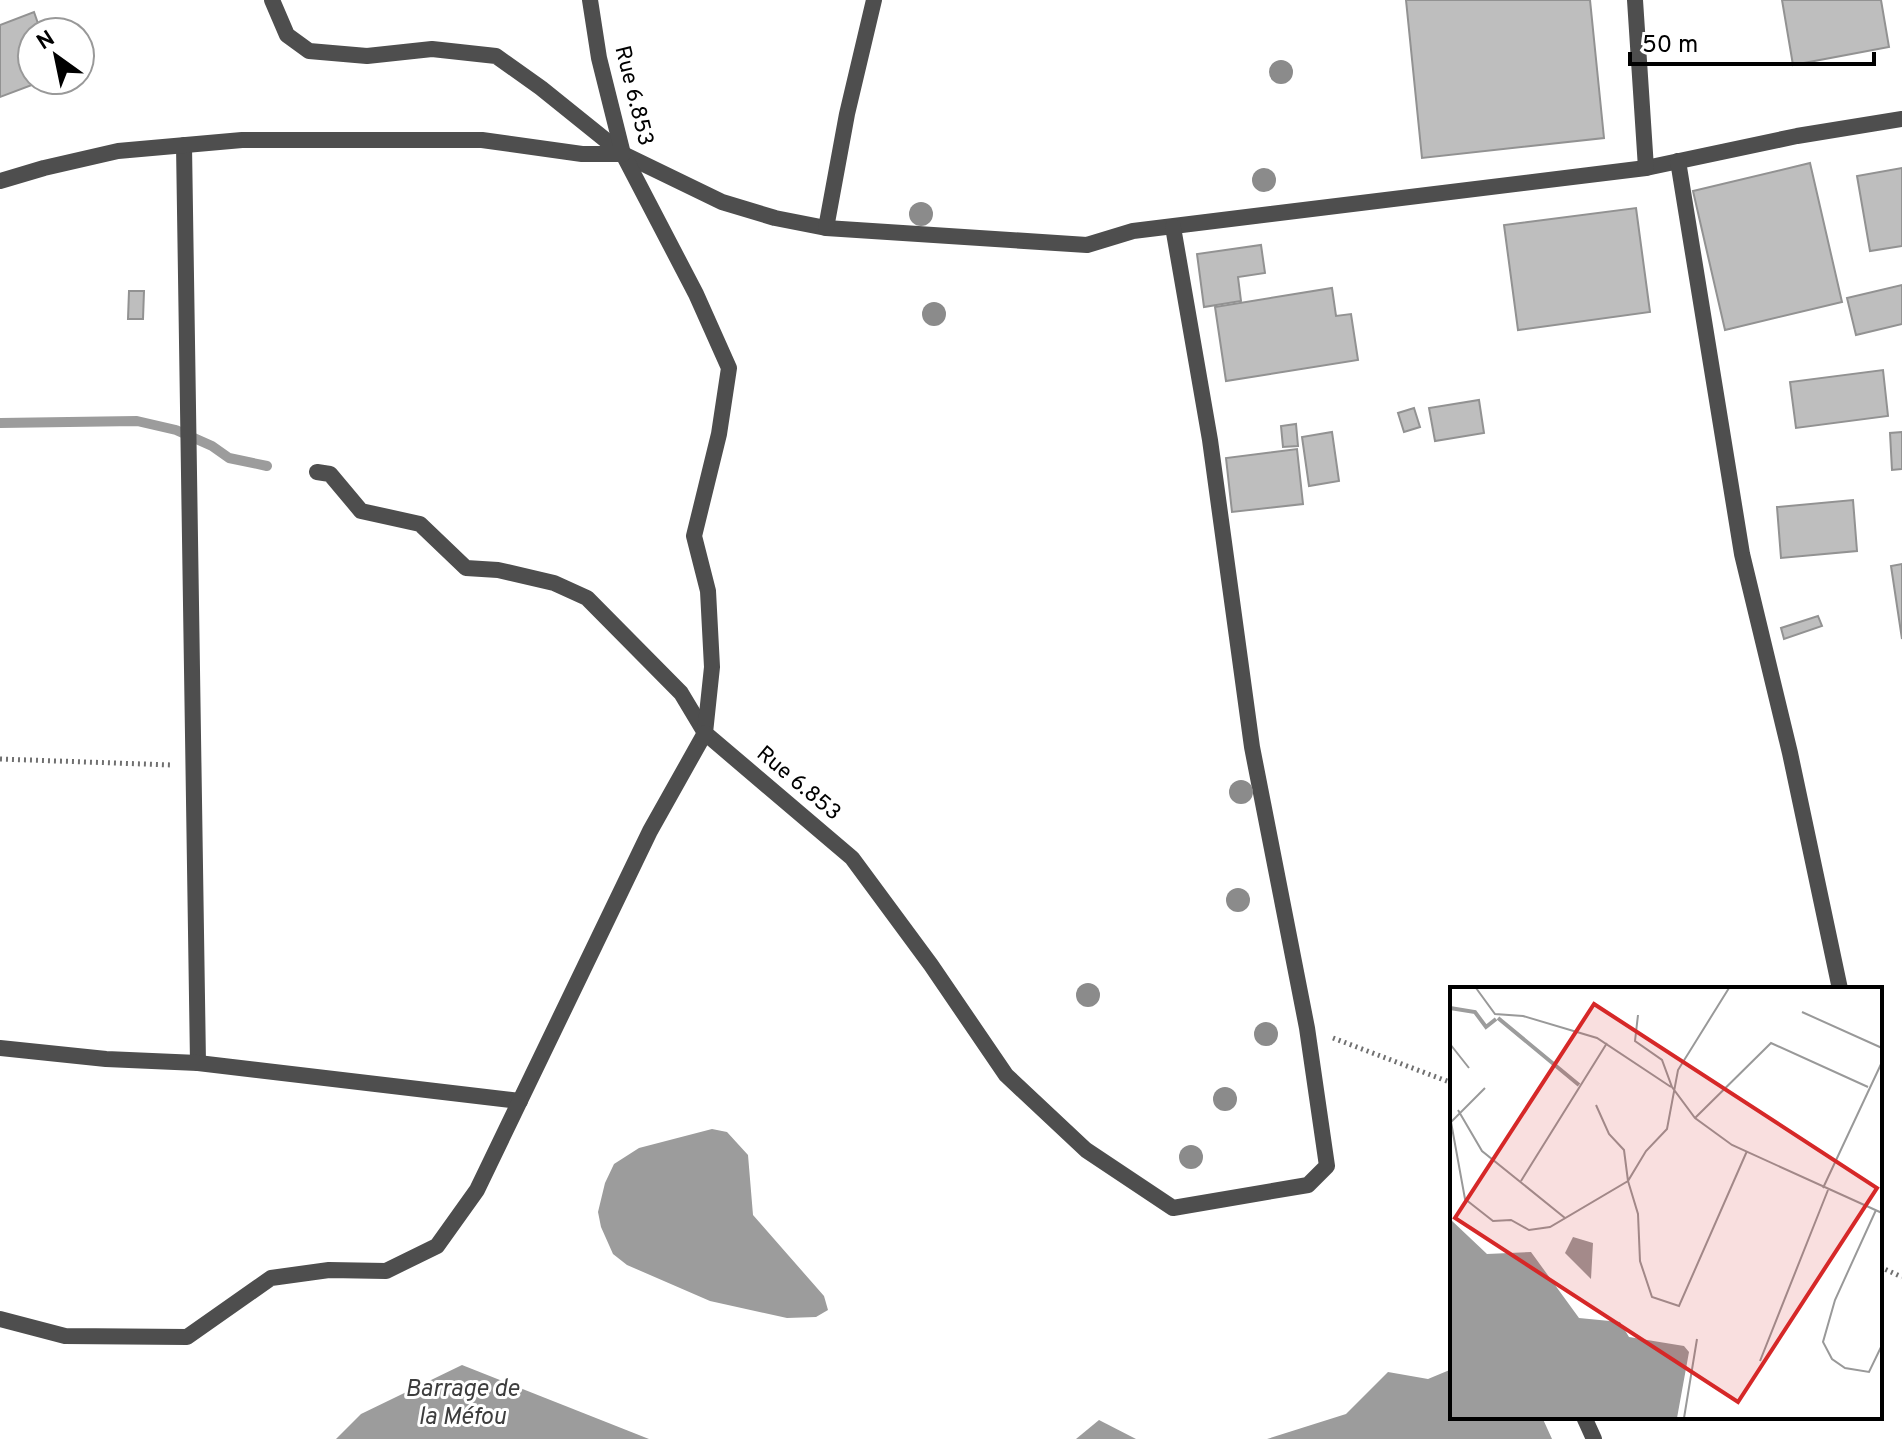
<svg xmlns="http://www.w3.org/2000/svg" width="1902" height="1439" viewBox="0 0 1902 1439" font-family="Overpass,sans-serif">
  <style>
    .water { fill: #9c9c9c }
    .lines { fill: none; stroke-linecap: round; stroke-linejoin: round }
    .stream { stroke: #9c9c9c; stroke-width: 10 }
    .building { fill: #bebebe; stroke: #929292; stroke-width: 2 }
    .path { stroke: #707070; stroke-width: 5; stroke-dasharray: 2 4; stroke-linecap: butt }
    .lane { stroke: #4e4e4e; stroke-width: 16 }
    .street { stroke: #4e4e4e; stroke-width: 16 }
    .tree { fill: #8b8b8b }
    .labels { text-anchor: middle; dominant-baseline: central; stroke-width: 6; stroke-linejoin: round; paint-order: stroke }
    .street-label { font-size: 22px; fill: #000; stroke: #fff }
    .water-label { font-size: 24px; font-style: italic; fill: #3d3d3d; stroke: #fff }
    .inset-river { fill: none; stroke: #9c9c9c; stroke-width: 4 }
    .inset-road { fill: none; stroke: #999; stroke-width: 2 }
    .view { fill: #d62828; fill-opacity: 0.15; stroke: #d62828; stroke-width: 4 }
    .inset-edge { fill: none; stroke: #000; stroke-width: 4 }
  </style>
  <rect width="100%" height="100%" fill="#fff"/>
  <g class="water">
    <polygon points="712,1129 727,1132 748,1155 753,1215 824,1296 828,1310 816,1317 787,1318 710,1301 627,1265 613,1254 601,1227 598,1212 605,1183 614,1164 639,1148"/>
    <polygon points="462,1365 649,1439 336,1439 361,1414"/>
    <polygon points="1452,1369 1452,1417 1542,1417 1552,1439 1267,1439 1346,1414 1388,1372 1428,1379"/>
    <polygon points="1099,1420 1136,1439 1076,1439"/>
  </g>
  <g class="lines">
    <polyline class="stream" points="0,423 137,421 176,430 212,446 229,458 267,466"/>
  </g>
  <g class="building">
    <polygon points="1406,0 1590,0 1604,138 1422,158"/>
    <polygon points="1782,0 1881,0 1889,47 1793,65"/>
    <polygon points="34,12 41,32 32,32 32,80 45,80 0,97 0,25"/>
    <polygon points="1810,163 1842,302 1725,330 1693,191"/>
    <polygon points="1902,168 1902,246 1870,251 1857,176"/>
    <polygon points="1636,208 1650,312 1518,330 1504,225"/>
    <polygon points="1261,245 1265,273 1238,277 1241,301 1204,307 1197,254"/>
    <polygon points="1902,285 1902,324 1856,335 1847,298"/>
    <polygon points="1332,288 1336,316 1351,314 1358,360 1226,381 1215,307"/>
    <polygon points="129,291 144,291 143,319 128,319"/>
    <polygon points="1883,370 1888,416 1796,428 1790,382"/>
    <polygon points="1479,400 1484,433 1435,441 1429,408"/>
    <polygon points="1414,408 1420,427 1404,432 1398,413"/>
    <polygon points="1296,424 1298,446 1283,447 1281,426"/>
    <polygon points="1332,432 1339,481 1309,486 1302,437"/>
    <polygon points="1902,432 1902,469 1892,470 1890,433"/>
    <polygon points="1297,449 1303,504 1232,512 1226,458"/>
    <polygon points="1853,500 1857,551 1781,558 1777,507"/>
    <polygon points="1902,564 1902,639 1891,566"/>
    <polygon points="1818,616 1822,626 1784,639 1781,628"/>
  </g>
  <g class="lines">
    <g class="path">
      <polyline points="0,759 172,765"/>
      <polyline points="1333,1038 1452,1083"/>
      <polyline points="1880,1267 1902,1277"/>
    </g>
    <g class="lane">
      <polyline points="317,472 330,474 361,511 420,524 466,568 498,570 554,583 587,598 681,693 705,733"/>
      <polyline points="1584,1417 1594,1439"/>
    </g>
    <g class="street">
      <polyline points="272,0 287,35 309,51 367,56 432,49 496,56 541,88 623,154 722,202 775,218 826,228 1087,245 1133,231 1646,168 1797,136 1902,119"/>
      <polyline points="590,0 599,58 623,154 696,294 729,368 719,434 694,536 708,591 712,667 705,733 852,858 931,965 1006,1075 1086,1150 1173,1208 1308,1185 1327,1166 1307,1028 1252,747 1210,440 1173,227"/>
      <polyline points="1635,0 1646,168"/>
      <polyline points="184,145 198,1063"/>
      <polyline points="1678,161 1742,554 1790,753 1840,989"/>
      <polyline points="0,181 44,168 118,151 242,140 482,140 582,154 623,154"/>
      <polyline points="826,228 847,114 874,0"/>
      <polyline points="0,1048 106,1059 198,1063 520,1101"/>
      <polyline points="0,1319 65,1336 187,1337 271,1278 329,1270 386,1271 437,1246 477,1190 650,831 705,733"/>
    </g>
  </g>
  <g class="tree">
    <circle cx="1281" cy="72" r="12"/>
    <circle cx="1264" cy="180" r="12"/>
    <circle cx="921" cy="214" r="12"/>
    <circle cx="934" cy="314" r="12"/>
    <circle cx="1241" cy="792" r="12"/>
    <circle cx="1238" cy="900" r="12"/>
    <circle cx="1088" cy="995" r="12"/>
    <circle cx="1266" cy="1034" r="12"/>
    <circle cx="1225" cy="1099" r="12"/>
    <circle cx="1191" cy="1157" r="12"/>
  </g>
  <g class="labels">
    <g class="street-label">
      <text transform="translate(633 96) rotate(76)">Rue 6.853</text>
      <text transform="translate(798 784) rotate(40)">Rue 6.853</text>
    </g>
    <g class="water-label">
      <text x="462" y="1390">Barrage de<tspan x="462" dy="28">la Méfou</tspan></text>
    </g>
  </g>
  <g transform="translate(1450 987)">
    <rect width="432" height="432" fill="#fff"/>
    <path d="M0 232 37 267 81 265 129 331 170 335 179 350 234 359 239 365 227 431H0ZM123 250 143 256 141 292 115 266Z" fill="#9c9c9c"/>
    <path class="inset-river" d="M0 21 25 25 36 40 46 32M48 31 129 98"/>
    <path class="inset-road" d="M26 1 45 27 73 29 147 51 221 100M279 1 228 83 217 142 196 164 178 194 188 227 190 274 202 310 229 319 297 164M352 25 432 61M188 28 185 54 212 73 222 100 245 131 282 158 432 226M0 57 19 81M35 101 1 135 15 212 43 234 61 233 79 243 100 240 178 194 174 163 159 147 146 118M8 123 32 164 115 231M245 131 321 56 418 100M71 194 157 56M373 201 432 75M426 223 385 313 373 355 382 372 395 381 419 385 432 358M310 374 378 203M234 431 247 352"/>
    <path class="view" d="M144 17 427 201 288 415 5 231Z"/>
    <rect width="432" height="432" class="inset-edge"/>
  </g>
  <g transform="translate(56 56) rotate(327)"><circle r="38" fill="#ffffff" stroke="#999999" stroke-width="2"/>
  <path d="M0-6L14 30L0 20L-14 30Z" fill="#000000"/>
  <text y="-12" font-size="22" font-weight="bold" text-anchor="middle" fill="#000000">N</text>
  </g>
  <path d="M1630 52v12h244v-12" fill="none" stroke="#000000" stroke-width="4"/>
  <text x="1642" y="52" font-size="24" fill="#000000" stroke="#ffffff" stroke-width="6" paint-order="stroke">50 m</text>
</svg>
